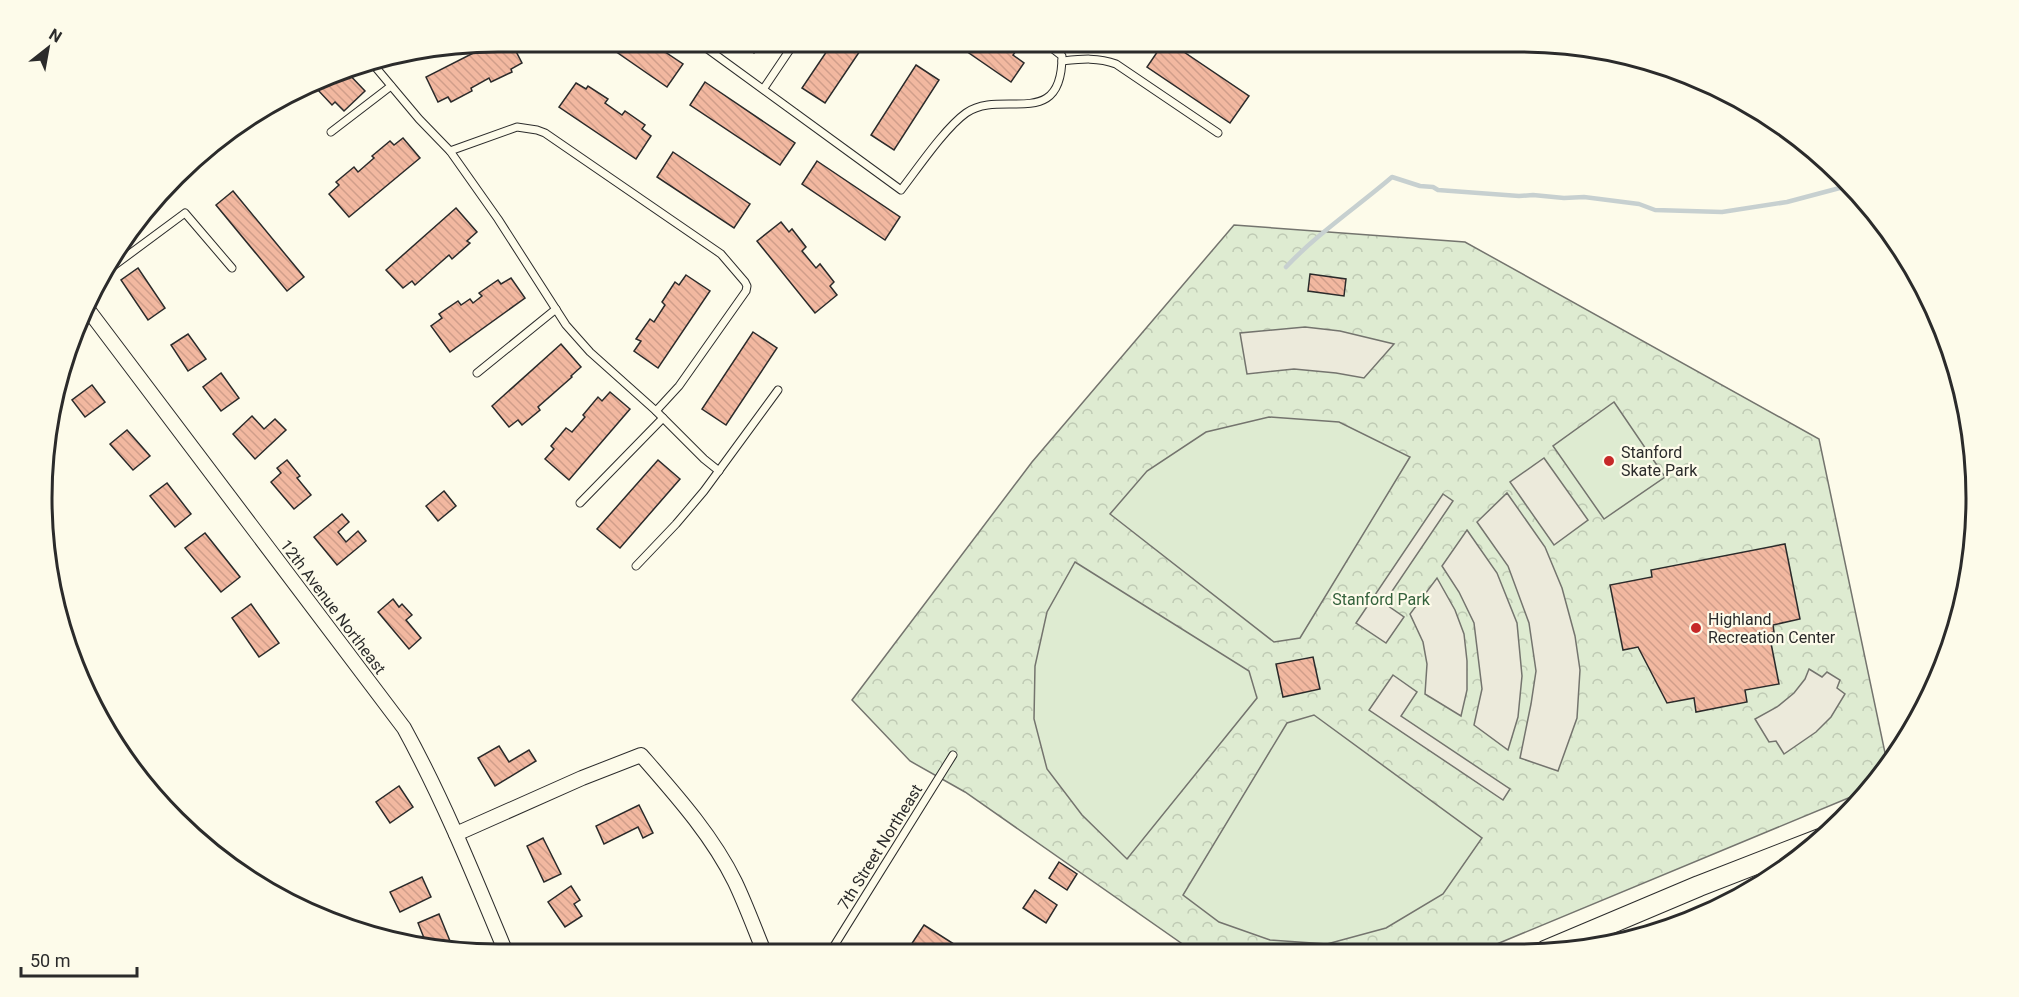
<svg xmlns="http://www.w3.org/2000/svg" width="2019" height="997" viewBox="0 0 2019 997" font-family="Roboto,sans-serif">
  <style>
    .forest { fill: url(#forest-crowns); stroke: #74746e; stroke-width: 1.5 }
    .pitch { fill: #deebd1; stroke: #74746e; stroke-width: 1.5 }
    .parking { fill: #eceadb; stroke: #74746e; stroke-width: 1.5 }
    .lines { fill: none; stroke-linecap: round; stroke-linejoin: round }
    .stream { stroke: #c7d0d0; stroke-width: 4.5 }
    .building { fill: url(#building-back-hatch); stroke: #2b2b2b; stroke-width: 1.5 }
    .lane-casing { stroke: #2b2b2b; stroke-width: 9 }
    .street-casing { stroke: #2b2b2b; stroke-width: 16 }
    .secondary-casing { stroke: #2b2b2b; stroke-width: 22 }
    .lane { stroke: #fdfbea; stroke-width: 7 }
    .street { stroke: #fdfbea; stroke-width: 14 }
    .secondary { stroke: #fdfbea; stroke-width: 20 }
    .poi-dot { fill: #c62828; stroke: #fdfbea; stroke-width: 2 }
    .labels { text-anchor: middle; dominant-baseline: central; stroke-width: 4.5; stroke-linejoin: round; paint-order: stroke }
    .poi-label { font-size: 16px; fill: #2b2b2b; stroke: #fdfbea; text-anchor: start }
    .park-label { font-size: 16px; fill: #34623c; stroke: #fdfbea }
    .street-label { font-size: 16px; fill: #2b2b2b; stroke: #fdfbea }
    .rim { fill: none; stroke: #2b2b2b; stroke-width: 3 }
  </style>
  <defs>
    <pattern id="forest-crowns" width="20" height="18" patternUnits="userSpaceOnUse" patternTransform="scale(1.5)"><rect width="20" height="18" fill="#deebd1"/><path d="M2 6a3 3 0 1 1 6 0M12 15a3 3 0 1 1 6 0" fill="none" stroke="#bfcab4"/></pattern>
    <pattern id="building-back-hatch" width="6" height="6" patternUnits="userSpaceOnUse" patternTransform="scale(1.5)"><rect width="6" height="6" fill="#f2b8a0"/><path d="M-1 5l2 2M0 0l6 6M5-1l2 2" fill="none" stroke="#d09e8a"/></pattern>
  </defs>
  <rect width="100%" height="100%" fill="#fdfbea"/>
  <polygon class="forest" points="1234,225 1465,242 1819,439 1888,767 1883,776 1870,789 1480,951 1194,952 965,792 910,761 852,700 1032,462"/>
  <g class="pitch">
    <polygon points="1614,402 1665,477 1604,519 1553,446"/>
    <polygon points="1269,417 1339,422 1410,457 1300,638 1274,642 1110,514 1147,471 1206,432"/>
    <polygon points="1075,562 1249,671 1257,698 1127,859 1082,815 1047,769 1034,719 1035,666 1047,612"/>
    <polygon points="1314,715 1482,838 1443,894 1386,928 1327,944 1270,940 1219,922 1183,895 1287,723"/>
  </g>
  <g class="parking">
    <polygon points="1305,327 1340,331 1394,344 1364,378 1336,373 1294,369 1247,374 1240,333"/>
    <polygon points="1544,458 1588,520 1554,545 1510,482"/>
    <polygon points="1507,493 1545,547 1562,588 1575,636 1580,670 1577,718 1558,771 1520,758 1531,704 1536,671 1529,623 1508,566 1477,522"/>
    <polygon points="1443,494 1453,501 1384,603 1404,617 1386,643 1356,623"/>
    <polygon points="1467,530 1497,573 1517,623 1522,676 1518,717 1508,750 1474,725 1482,689 1474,623 1459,592 1442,566"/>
    <polygon points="1437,578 1455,610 1464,634 1467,661 1467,690 1461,716 1425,694 1427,664 1423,642 1410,614"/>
    <polygon points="1809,669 1822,677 1827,672 1840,680 1837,688 1845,694 1831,717 1816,732 1784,754 1776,741 1769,742 1755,719 1777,707 1794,693 1805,679"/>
    <polygon points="1393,675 1417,692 1401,716 1510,789 1503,800 1369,710"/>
  </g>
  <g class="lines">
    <g class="stream">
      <path d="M1286 267C1318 233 1357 207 1392 177L1420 186 1433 187 1438 190 1519 196 1533 195 1564 198 1584 197 1639 204 1655 210 1722 212 1787 202 1851 185"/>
      <polyline points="1970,425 1974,532"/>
    </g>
  </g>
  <g class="building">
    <polygon points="498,42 511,42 522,63 511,69 512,72 491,82 489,78 471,88 472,91 451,102 448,97 438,102 426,77 493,43"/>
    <polygon points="602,42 650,42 683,64 667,87"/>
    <polygon points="737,42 761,42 754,53"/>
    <polygon points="833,42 866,42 825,103 802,88"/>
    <polygon points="953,42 1003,42 1016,51 1013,55 1024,63 1011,82"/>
    <polygon points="1164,42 1169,42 1249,96 1230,123 1147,67"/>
    <polygon points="916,65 939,80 894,150 871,135"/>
    <polygon points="345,70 365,91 344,111 335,102 332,105 316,88 319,84"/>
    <polygon points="705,82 795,143 780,165 690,105"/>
    <polygon points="576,83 586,89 588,86 608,99 605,103 622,115 625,111 645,125 642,129 651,136 636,159 559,107"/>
    <polygon points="403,138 420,158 349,217 329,194 339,185 336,182 354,167 358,172 374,158 372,156 390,141 394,145"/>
    <polygon points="673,152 750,204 734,228 657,177"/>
    <polygon points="817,161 900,217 885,240 802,184"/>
    <polygon points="233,191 304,277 287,291 216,205"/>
    <polygon points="456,208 477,232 467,241 470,243 452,259 449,255 415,285 412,281 403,288 386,270"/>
    <polygon points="781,222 789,232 792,229 806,247 802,251 816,268 820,264 834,282 830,286 837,295 815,313 757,241"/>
    <polygon points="138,268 165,308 148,320 121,280"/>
    <polygon points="1310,274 1346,279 1344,296 1308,291"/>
    <polygon points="686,275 710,291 658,368 634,351 641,341 636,339 650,319 654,322 665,305 662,302 675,282 679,285"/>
    <polygon points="511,278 525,298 450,352 431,326 442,318 439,314 458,301 461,305 470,299 473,303 482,296 479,293 498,280 501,284"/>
    <polygon points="753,332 777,348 726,425 702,409"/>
    <polygon points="188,334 206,359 188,371 171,345"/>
    <polygon points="561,344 581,367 571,376 572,377 538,407 540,410 522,425 518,420 509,427 492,406"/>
    <polygon points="221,373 239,398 221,411 203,387"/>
    <polygon points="92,385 105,402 85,417 72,400"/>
    <polygon points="610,392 630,409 569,480 545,459 554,449 551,446 566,428 572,432 585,417 583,415 598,397 602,401"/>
    <polygon points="252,416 264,429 275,419 286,430 255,459 233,434"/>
    <polygon points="127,430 150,456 133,470 110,444"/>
    <polygon points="287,460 300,476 297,478 311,495 294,509 271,482 281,473 277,468"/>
    <polygon points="658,460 680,479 620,548 597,529"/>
    <polygon points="167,483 191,514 175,527 150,496"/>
    <polygon points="444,491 456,506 438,521 426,506"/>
    <polygon points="342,514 349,522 338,532 346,542 358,531 366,541 337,565 314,537"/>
    <polygon points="205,533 240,577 221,592 185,548"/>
    <polygon points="1785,544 1800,619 1773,625 1774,632 1769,633 1779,684 1745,690 1747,702 1696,712 1694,698 1667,703 1638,647 1623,650 1610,585 1652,577 1651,570"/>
    <polygon points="393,599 399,607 402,604 412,615 406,620 421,638 409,649 378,612"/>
    <polygon points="251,604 279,643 259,657 232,618"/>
    <polygon points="1313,657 1320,689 1283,697 1276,664"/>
    <polygon points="499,746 509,762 529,750 536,761 495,786 478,758"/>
    <polygon points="399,786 413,807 390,823 376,802"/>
    <polygon points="639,805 653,833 643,838 638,827 604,844 596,826"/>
    <polygon points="543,838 561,874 544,882 527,846"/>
    <polygon points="1059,862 1077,874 1067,890 1049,878"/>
    <polygon points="422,877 431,897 400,912 390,892"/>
    <polygon points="571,886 580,900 574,904 582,916 565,927 548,902"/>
    <polygon points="1035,890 1057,905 1046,923 1023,908"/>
    <polygon points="439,914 450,941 432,948 428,948 418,923"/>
    <polygon points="924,925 968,953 905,954"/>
    <polygon points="681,949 684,954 669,954"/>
  </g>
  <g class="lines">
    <defs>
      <g id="lane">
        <path d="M698 42 901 190C918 168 945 128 966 113 1002 88 1062 132 1062 56L1044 42"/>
        <path d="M1062 61C1081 59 1098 57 1116 64L1218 133"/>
        <polyline points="372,63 419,119 450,151 517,127 537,130 545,133 721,254 745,282 747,286 746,291 679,386 656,411"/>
        <polyline points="373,65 382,61"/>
        <polyline points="764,88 795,42"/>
        <polyline points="331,132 391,86"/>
        <polyline points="450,151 498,219 566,325 590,352 656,411 704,459 719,471"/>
        <polyline points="104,273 185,213 232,268"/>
        <polyline points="477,373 556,309"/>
        <polyline points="580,503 663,418"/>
        <polyline points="636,566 676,524 704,491 778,390"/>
        <polyline points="829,954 953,755"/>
      </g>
      <g id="street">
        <path d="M86 307 404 728C444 801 475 878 507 955"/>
        <path d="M456 834 582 778 641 755C675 794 712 835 735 882 746 905 755 930 765 954"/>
      </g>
      <polyline id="secondary" points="1545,951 1699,886 1820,839"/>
    </defs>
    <use href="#lane" class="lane-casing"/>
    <use href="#street" class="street-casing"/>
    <use href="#secondary" class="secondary-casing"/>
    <use href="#lane" class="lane"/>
    <use href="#street" class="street"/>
    <use href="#secondary" class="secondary"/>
  </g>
  <g class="poi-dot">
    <circle cx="1609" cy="461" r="6"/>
    <circle cx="1696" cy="628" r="6"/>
  </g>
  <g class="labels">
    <g class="poi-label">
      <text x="1621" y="452">Stanford<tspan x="1621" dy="18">Skate Park</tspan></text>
      <text x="1708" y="619">Highland<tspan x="1708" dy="18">Recreation Center</tspan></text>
    </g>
    <g class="park-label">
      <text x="1381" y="599">Stanford Park</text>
    </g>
    <g class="street-label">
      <text transform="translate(333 607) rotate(53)">12th Avenue Northeast</text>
      <text transform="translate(880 847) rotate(-58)">7th Street Northeast</text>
    </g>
  </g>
  <path d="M0 0H2019V997H0ZM498 52H1520A446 446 0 0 1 1966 498V498A446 446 0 0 1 1520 944H498A446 446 0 0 1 52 498V498A446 446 0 0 1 498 52Z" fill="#fdfbea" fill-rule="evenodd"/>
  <path class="rim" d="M498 52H1520A446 446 0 0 1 1966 498V498A446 446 0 0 1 1520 944H498A446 446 0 0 1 52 498V498A446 446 0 0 1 498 52Z"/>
  <g transform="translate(48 48) rotate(31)" stroke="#fdfbea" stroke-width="4.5" paint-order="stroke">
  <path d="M0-4.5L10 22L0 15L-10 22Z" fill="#2b2b2b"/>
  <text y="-9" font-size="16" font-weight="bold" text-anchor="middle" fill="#2b2b2b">N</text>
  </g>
  <path d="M21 967v9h116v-9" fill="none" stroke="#2b2b2b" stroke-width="3"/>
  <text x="30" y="967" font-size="18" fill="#2b2b2b" stroke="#fdfbea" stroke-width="4.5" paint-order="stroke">50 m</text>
</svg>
